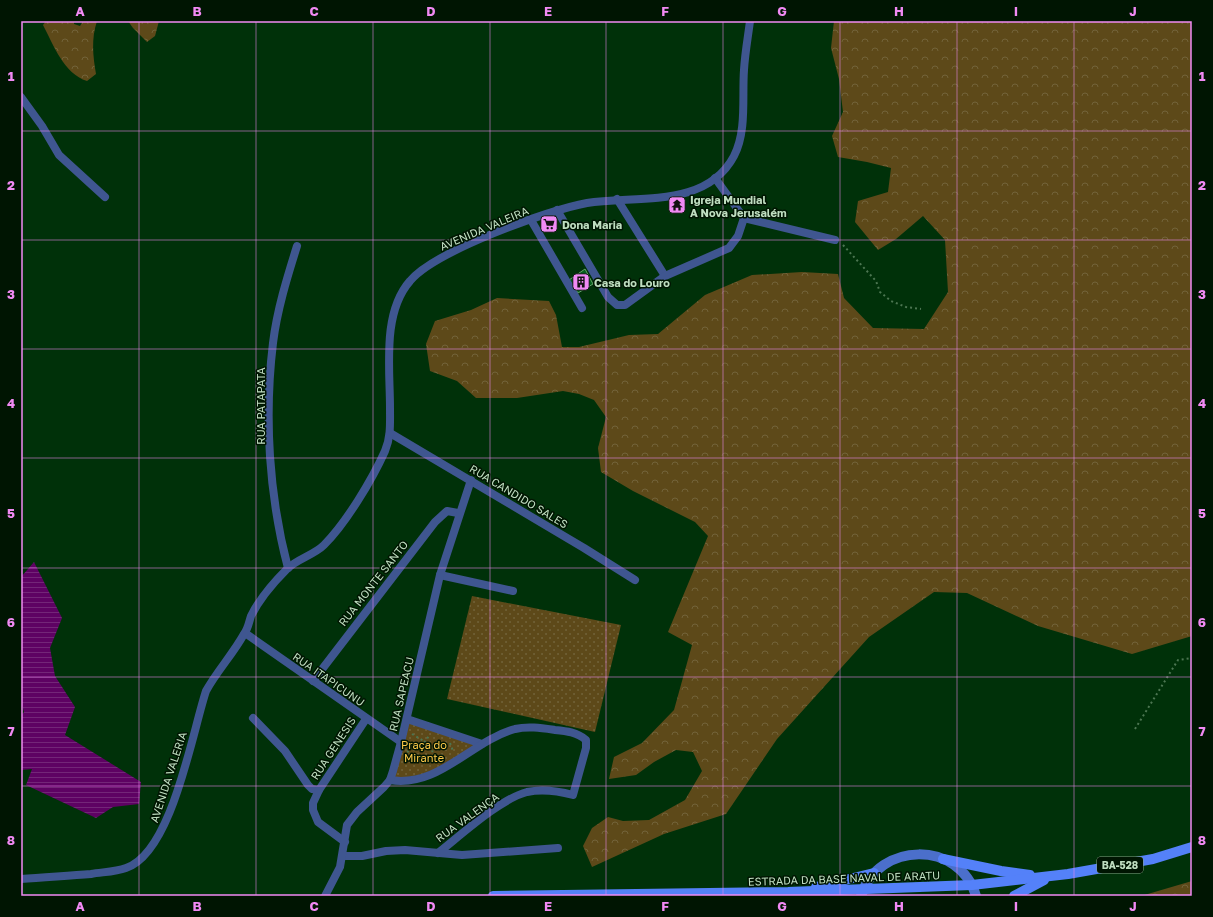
<svg xmlns="http://www.w3.org/2000/svg" width="1213" height="917" viewBox="0 0 1213 917" font-family="'Golos Text',sans-serif">
  <style>
    .forest { fill: url(#forest-crowns) }
    .park { fill: url(#park-dots) }
    .water { fill: url(#water-rules) }
    .building { fill: #045e1b; stroke: #64a168 }
    .lines { fill: none; stroke-linecap: round; stroke-linejoin: round }
    .path { stroke: #4c7652; stroke-width: 2; stroke-dasharray: 2 3; stroke-linecap: butt }
    .street { stroke: #3f5690; stroke-width: 8 }
    .secondary { stroke: #4b6fcb; stroke-width: 10 }
    .primary { stroke: #5481f9; stroke-width: 10 }
    .grid { fill: none; stroke: #f18af4; stroke-width: 1; stroke-opacity: 0.55 }
    .labels { text-anchor: middle; dominant-baseline: central; stroke-width: 3; stroke-linejoin: round; paint-order: stroke }
    .shield { fill: #001502; stroke: #86a287; stroke-width: 1 }
    .shield-label { font-size: 10px; font-weight: bold; fill: #bfdec0 }
    .poi-label { font-size: 11px; font-weight: bold; fill: #bfdec0; stroke: #001502; text-anchor: start }
    .street-label { font-size: 11px; fill: #bfdec0; stroke: #001502 }
    .park-label { font-size: 11px; fill: #fdc94a; stroke: #001502 }
    .neatline { fill: none; stroke: #f18af4; stroke-width: 1.5 }
    .grid-label { font-size: 13px; text-anchor: middle; font-weight: bold; fill: #f18af4 }
  </style>
  <defs>
    <pattern id="forest-crowns" width="20" height="18" patternUnits="userSpaceOnUse"><rect width="20" height="18" fill="#5d4919"/><path d="M2 6a3 3 0 1 1 6 0M12 15a3 3 0 1 1 6 0" fill="none" stroke="#726339"/></pattern>
    <pattern id="park-dots" width="8" height="8" patternUnits="userSpaceOnUse"><rect width="8" height="8" fill="#5d4919"/><path d="M2 2h.1M6 6h.1" fill="none" stroke="#726339" stroke-width="1.8" stroke-linecap="round"/></pattern>
    <pattern id="water-rules" width="6" height="5" patternUnits="userSpaceOnUse"><rect width="6" height="5" fill="#5e0263"/><path d="M0 2.5h6" fill="none" stroke="#732678"/></pattern>
  </defs>
  <rect width="100%" height="100%" fill="#003109"/>
  <g class="forest">
    <path d="M46 21H74V24L80 26 83 21H97C91 39 93 56 96 74L87 81C64 74 53 44 43 25Z"/>
    <polygon points="128,21 159,21 155,36 147,42 133,28"/>
    <polygon points="834,21 1192,21 1192,636 1132,654 1038,626 967,593 934,592 869,637 777,739 726,814 664,834 592,867 583,846 592,828 608,817 623,821 649,820 685,800 702,771 693,752 676,750 654,762 636,775 609,779 614,757 642,743 674,710 692,645 668,632 708,536 695,522 633,491 601,472 598,448 606,417 594,400 579,394 563,391 517,398 476,398 457,381 430,371 426,344 435,321 471,310 497,298 549,301 556,315 562,347 579,347 629,335 658,334 705,295 752,275 802,272 838,274 844,298 873,328 924,329 948,292 945,240 923,216 896,239 878,250 855,222 858,201 888,192 891,168 867,162 838,157 832,136 843,112 839,79 831,48"/>
    <polygon points="1192,881 1192,896 1141,896"/>
  </g>
  <g class="park">
    <polygon points="472,596 621,625 595,732 447,699"/>
    <path d="M408 721 477 745C451 762 425 779 393 778Z"/>
  </g>
  <polygon class="water" points="34,562 62,618 50,648 55,676 75,707 65,735 141,782 139,804 113,807 96,818 26,785 32,769 21,770 21,716 24,712 21,702 21,577"/>
  <polygon class="building" points="585,269 593,284 578,293 569,280"/>
  <g class="lines">
    <g class="path">
      <polyline points="843,245 876,281 880,292 891,301 906,307 921,309"/>
      <polyline points="1135,729 1178,660 1192,658"/>
      <polyline points="412,734 424,741"/>
      <polyline points="450,743 453,751"/>
      <polyline points="407,751 428,765"/>
      <polyline points="422,762 423,744 429,736"/>
      <path d="M435 762C431 753 431 747 439 740"/>
    </g>
    <g class="street">
      <polyline points="21,97 42,126 59,155 105,197"/>
      <polyline points="715,178 744,218"/>
      <polyline points="617,199 665,276"/>
      <polyline points="557,210 608,297 617,305 625,305 665,276 729,248 738,236 744,218"/>
      <polyline points="744,218 835,240"/>
      <polyline points="531,220 582,308"/>
      <polyline points="390,433 584,548 635,580"/>
      <path d="M288 568C269 496 264 417 273 343 277 310 287 278 297 246"/>
      <polyline points="440,575 513,591"/>
      <polyline points="245,633 401,742"/>
      <polyline points="313,681 435,522 447,511 458,513"/>
      <polyline points="253,718 285,751 308,785 312,789 319,790"/>
      <polyline points="407,719 482,744"/>
      <path d="M390 780C439 788 471 741 515 729 528 726 541 728 555 730 566 731 577 732 586 740V748L573 795C558 791 542 789 527 792 500 799 461 835 438 853"/>
      <polyline points="345,842 318,822 313,810 313,803 319,790 366,719"/>
      <polyline points="343,856 362,856 386,851 405,850 462,855 558,848"/>
      <path d="M21 879C44 877 67 876 91 874 102 872 115 872 126 868 172 853 192 733 206 691 217 671 233 654 244 634 248 629 249 622 251 616 259 600 274 582 287 569 297 559 314 555 324 545 346 523 372 480 385 451 391 437 390 423 390 408 390 368 382 313 410 281 435 251 548 210 587 203 636 195 706 209 734 156 747 131 742 97 744 70 745 53 748 37 750 21"/>
      <polyline points="325,896 340,867 347,825 357,812 384,787 390,780 393,771 401,742 440,575 471,480"/>
    </g>
    <path class="secondary" d="M861 896C878 841 960 840 976 896"/>
    <g class="primary">
      <polyline points="943,859 1001,871 1030,875"/>
      <polyline points="816,887 874,873"/>
      <polyline points="493,896 788,892 972,885 1068,874 1153,859 1192,847"/>
      <polyline points="1014,896 1044,880"/>
    </g>
  </g>
  <path class="grid" d="M139 21V896M256 21V896M373 21V896M490 21V896M606 21V896M723 21V896M840 21V896M957 21V896M1074 21V896M21 131H1192M21 240H1192M21 349H1192M21 458H1192M21 568H1192M21 677H1192M21 786H1192"/>
  <defs>
    <symbol id="temple-square" viewBox="-11 -11 22 22"><rect x="-9" y="-9" width="18" height="18" rx="4" fill="#f18af4" stroke="#001502"/><path d="M0-6L5-2H3V0L6.5 2.5H4V6H1.5V3h-3V6H-4V2.5H-6.5L-3 0V-2H-5Z" fill="#111"/></symbol>
    <symbol id="supermarket-square" viewBox="-11 -11 22 22"><rect x="-9" y="-9" width="18" height="18" rx="4" fill="#f18af4" stroke="#001502"/><path d="M-6-5.5h2.5l.6 2H6L4.5 2H-2.5L-4.4-4H-6ZM-1.5 3.2a1.3 1.3 0 1 0 .1 0ZM3 3.2a1.3 1.3 0 1 0 .1 0Z" fill="#111"/></symbol>
    <symbol id="building-square" viewBox="-11 -11 22 22"><rect x="-9" y="-9" width="18" height="18" rx="4" fill="#f18af4" stroke="#001502"/><path d="M-4-6H4V6H1V3H-1V6H-4ZM-2.5-4.3h1.7v1.8h-1.7ZM.8-4.3h1.7v1.8H.8ZM-2.5-1h1.7V.8h-1.7ZM.8-1h1.7V.8H.8Z" fill="#111"/></symbol>
  </defs>
  <g fill-rule="evenodd">
    <use href="#temple-square" x="667" y="195" width="20" height="20"/>
    <use href="#supermarket-square" x="539" y="214" width="20" height="20"/>
    <use href="#building-square" x="571" y="272" width="20" height="20"/>
  </g>
  <g class="labels">
    <rect class="shield" x="1097" y="857" width="46" height="16" rx="3"/>
    <g class="shield-label">
      <text x="1120" y="865">BA-528</text>
    </g>
    <g class="poi-label">
      <text x="690" y="199">Igreja Mundial<tspan x="690" dy="13">A Nova Jerusalém</tspan></text>
      <text x="562" y="224">Dona Maria</text>
      <text x="594" y="282">Casa do Louro</text>
    </g>
    <g class="street-label">
      <text transform="translate(484 228) rotate(-23)">AVENIDA VALEIRA</text>
      <text transform="translate(260 406) rotate(-90)">RUA PATAPATA</text>
      <text transform="translate(519 496) rotate(31)">RUA CANDIDO SALES</text>
      <text transform="translate(373 583) rotate(-52)">RUA MONTE SANTO</text>
      <text transform="translate(329 679) rotate(35)">RUA ITAPICUNU</text>
      <text transform="translate(401 694) rotate(-77)">RUA SAPEACU</text>
      <text transform="translate(333 748) rotate(-57)">RUA GENESIS</text>
      <text transform="translate(168 777) rotate(-72)">AVENIDA VALERIA</text>
      <text transform="translate(467 817) rotate(-36)">RUA VALENÇA</text>
      <text transform="translate(844 878) rotate(-2)">ESTRADA DA BASE NAVAL DE ARATU</text>
    </g>
    <g class="park-label">
      <text x="424" y="744">Praça do<tspan x="424" dy="13">Mirante</tspan></text>
    </g>
  </g>
  <rect width="1213" height="917" fill="none" stroke="#001502" stroke-width="44"/>
  <rect x="22" y="22" width="1169" height="873" class="neatline"/>
  <g class="grid-label">
    <text x="80" y="16">A</text>
    <text x="197" y="16">B</text>
    <text x="314" y="16">C</text>
    <text x="431" y="16">D</text>
    <text x="548" y="16">E</text>
    <text x="665" y="16">F</text>
    <text x="782" y="16">G</text>
    <text x="899" y="16">H</text>
    <text x="1016" y="16">I</text>
    <text x="1133" y="16">J</text>
    <text x="11" y="81">1</text>
    <text x="1202" y="81">1</text>
    <text x="11" y="190">2</text>
    <text x="1202" y="190">2</text>
    <text x="11" y="299">3</text>
    <text x="1202" y="299">3</text>
    <text x="11" y="408">4</text>
    <text x="1202" y="408">4</text>
    <text x="11" y="518">5</text>
    <text x="1202" y="518">5</text>
    <text x="11" y="627">6</text>
    <text x="1202" y="627">6</text>
    <text x="11" y="736">7</text>
    <text x="1202" y="736">7</text>
    <text x="11" y="845">8</text>
    <text x="1202" y="845">8</text>
    <text x="80" y="911">A</text>
    <text x="197" y="911">B</text>
    <text x="314" y="911">C</text>
    <text x="431" y="911">D</text>
    <text x="548" y="911">E</text>
    <text x="665" y="911">F</text>
    <text x="782" y="911">G</text>
    <text x="899" y="911">H</text>
    <text x="1016" y="911">I</text>
    <text x="1133" y="911">J</text>
  </g>
</svg>
